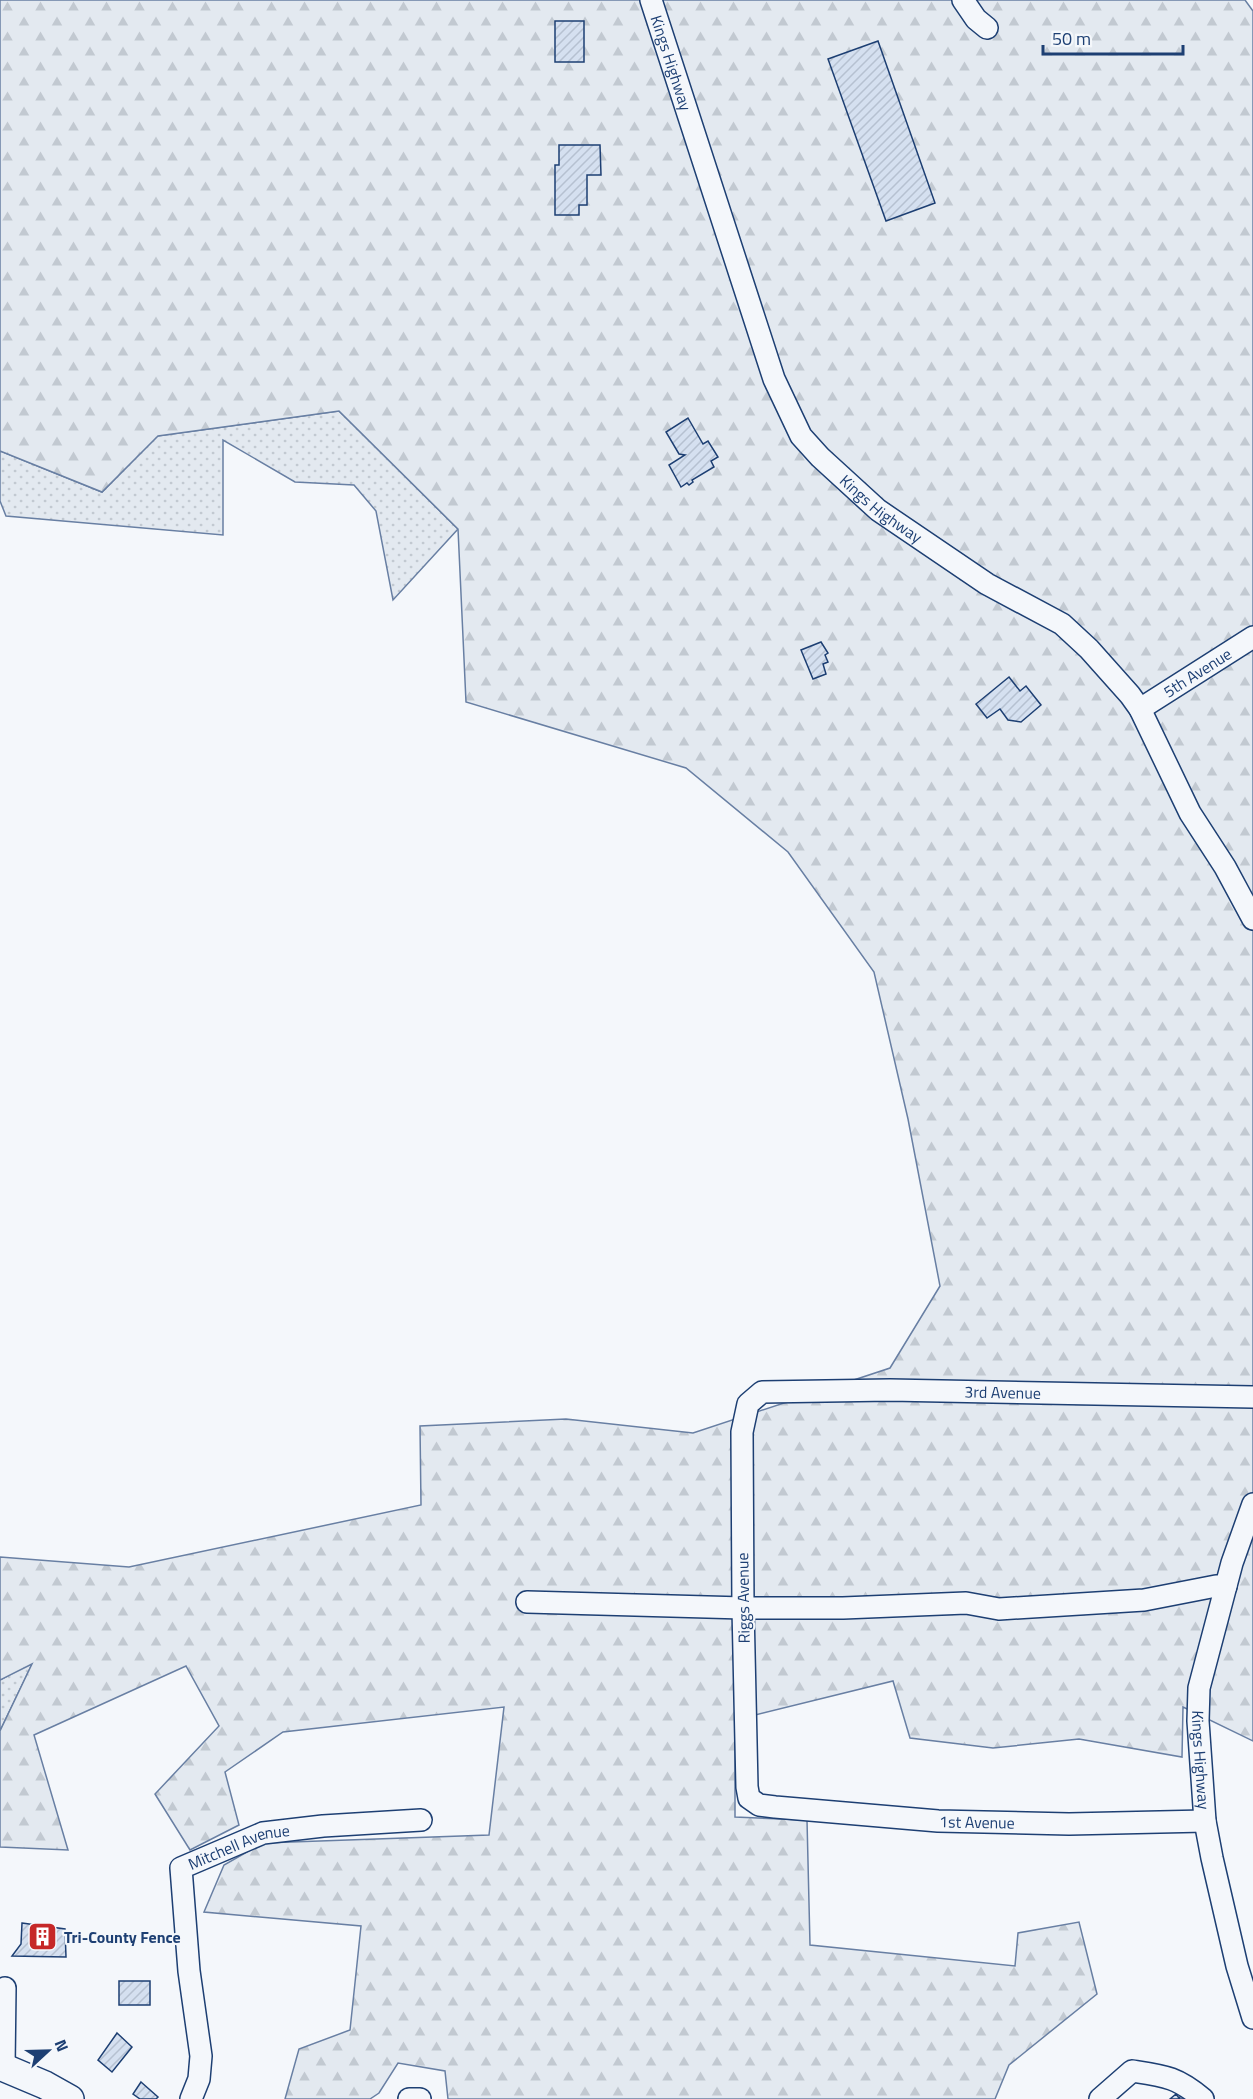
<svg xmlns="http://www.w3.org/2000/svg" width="1253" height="2099" viewBox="0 0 1253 2099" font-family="'Titillium Web',sans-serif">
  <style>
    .grass { fill: url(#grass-dots); stroke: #687fa3; stroke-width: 1.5 }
    .forest { fill: url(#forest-firs); stroke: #687fa3; stroke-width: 1.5 }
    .building { fill: url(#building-hatch); stroke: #1d3f73; stroke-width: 1.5 }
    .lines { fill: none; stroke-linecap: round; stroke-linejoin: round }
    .minor-casing { stroke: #1d3f73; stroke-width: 24 }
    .major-casing { stroke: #1d3f73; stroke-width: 30 }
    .minor { stroke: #f4f7fb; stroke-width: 21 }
    .major { stroke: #f4f7fb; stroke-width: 27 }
    .labels { text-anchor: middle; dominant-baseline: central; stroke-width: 4.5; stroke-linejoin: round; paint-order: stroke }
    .street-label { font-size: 16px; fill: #1d3f73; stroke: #f4f7fb }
    .poi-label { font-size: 16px; font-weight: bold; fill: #1d3f73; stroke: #f4f7fb; text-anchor: start }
  </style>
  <defs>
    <pattern id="grass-dots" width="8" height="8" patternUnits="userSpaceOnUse" patternTransform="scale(1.5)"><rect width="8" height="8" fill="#e3e9f0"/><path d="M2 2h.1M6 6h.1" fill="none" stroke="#c2c9d1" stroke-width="1.8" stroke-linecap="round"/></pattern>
    <pattern id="forest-firs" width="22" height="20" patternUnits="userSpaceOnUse" patternTransform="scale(1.5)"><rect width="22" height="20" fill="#e3e9f0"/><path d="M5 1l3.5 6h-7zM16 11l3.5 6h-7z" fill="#c2c9d1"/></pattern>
    <pattern id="building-hatch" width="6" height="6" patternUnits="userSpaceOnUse" patternTransform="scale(1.5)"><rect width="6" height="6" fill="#d5e0f0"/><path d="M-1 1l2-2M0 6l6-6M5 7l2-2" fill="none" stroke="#b6c1d1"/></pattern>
  </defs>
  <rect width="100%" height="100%" fill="#f4f7fb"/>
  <g class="grass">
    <polygon points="339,411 458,529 393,600 376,511 354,485 295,482 223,440 223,535 6,516 0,501 0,451 102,492 157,436"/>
    <polygon points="33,1662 0,1731 0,1680"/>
  </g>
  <polygon class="forest" points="0,0 1245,0 1253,11 1253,1741 1183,1707 1182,1757 1079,1739 993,1748 910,1738 893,1681 735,1720 735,1817 807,1820 810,1945 1015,1966 1018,1933 1079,1922 1097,1994 1009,2065 995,2099 448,2099 445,2071 398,2063 379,2093 370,2099 285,2099 299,2049 350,2030 361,1926 204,1912 224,1865 263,1843 489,1835 504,1707 283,1732 225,1772 239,1825 190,1850 155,1794 219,1726 186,1666 34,1735 68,1850 0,1847 0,1731 32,1664 0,1680 0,1557 129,1567 421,1505 420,1426 566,1419 693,1433 890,1368 940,1286 908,1119 874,972 788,852 686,768 466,702 458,529 339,411 158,436 102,492 0,451"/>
  <g class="building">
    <rect x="555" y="21" width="29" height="41"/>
    <polygon points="878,41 935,203 886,221 828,59"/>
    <polygon points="559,145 600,145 601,175 587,175 587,205 579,205 579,215 555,215 555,165 559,165"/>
    <polygon points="688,418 703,444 708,441 718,457 711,461 714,467 692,480 693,482 689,485 687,483 681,487 669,465 685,455 679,454 666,432"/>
    <polygon points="821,642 828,653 825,655 828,662 823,664 826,674 813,679 801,650"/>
    <polygon points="1009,677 1020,691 1026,686 1041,705 1021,722 1008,720 1000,709 987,718 976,704"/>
    <polygon points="22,1923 65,1929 66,1957 12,1956 21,1944"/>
    <rect x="119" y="1981" width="31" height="24"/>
    <polygon points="117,2033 132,2047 112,2072 98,2060"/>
    <polygon points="141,2082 158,2097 156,2099 140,2099 133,2094"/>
    <polygon points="1185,2092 1191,2099 1170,2099 1176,2094 1179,2098"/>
  </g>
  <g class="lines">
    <defs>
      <g id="minor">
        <path id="s1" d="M651 0 774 379 801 436 820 457 878 510 987 584 1062 624 1089 649 1130 695 1140 709 1190 813 1225 867 1253 919"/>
        <polyline points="963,0 976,19 987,28"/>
        <path id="s2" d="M1140 709 1253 637"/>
        <path id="s3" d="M1253 1504 1232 1563 1199 1688 1198 1721 1205 1821 1212 1858 1237 1966 1253 2018"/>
        <polyline points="527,1602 743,1608 843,1608 966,1603 999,1609 1144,1600 1216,1586 1226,1586"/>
        <path id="s4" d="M1205 1821 1069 1824 938 1821 775 1807 759 1805 749 1798 747 1787 743 1608 742 1432 748 1404 762 1392 890 1390 1253 1397"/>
        <polyline points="4,2067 5,1988"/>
        <path id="s5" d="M191 2099 199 2079 201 2056 189 1971 181 1868 263 1833 323 1826 421 1820"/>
        <polyline points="409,2099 420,2099"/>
        <path d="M1100 2099 1132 2071C1165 2076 1177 2077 1203 2099"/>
      </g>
      <polyline id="major" points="0,2066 45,2085 70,2099"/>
    </defs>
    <use href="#minor" class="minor-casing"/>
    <use href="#major" class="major-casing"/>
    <use href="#minor" class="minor"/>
    <use href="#major" class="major"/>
  </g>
  <defs>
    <symbol id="building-square" viewBox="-11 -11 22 22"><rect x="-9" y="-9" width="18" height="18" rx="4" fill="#c62828" stroke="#f4f7fb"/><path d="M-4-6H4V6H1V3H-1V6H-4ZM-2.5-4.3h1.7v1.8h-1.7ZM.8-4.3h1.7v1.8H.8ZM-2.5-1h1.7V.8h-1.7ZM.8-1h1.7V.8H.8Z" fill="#fff"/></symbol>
  </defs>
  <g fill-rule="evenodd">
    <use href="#building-square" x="26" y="1920" width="33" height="33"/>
  </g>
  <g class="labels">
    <g class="street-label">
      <text stroke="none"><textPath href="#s1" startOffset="66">Kings Highway</textPath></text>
      <text stroke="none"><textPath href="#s1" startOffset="570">Kings Highway</textPath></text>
      <text stroke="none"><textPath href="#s2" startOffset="68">5th Avenue</textPath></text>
      <text stroke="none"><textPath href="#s4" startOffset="1113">3rd Avenue</textPath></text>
      <text transform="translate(743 1598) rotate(-91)">Riggs Avenue</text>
      <text stroke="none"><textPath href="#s3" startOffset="264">Kings Highway</textPath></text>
      <text transform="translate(977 1822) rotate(1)">1st Avenue</text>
      <text stroke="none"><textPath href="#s5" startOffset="296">Mitchell Avenue</textPath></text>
    </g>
    <g class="poi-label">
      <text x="64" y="1937">Tri-County Fence</text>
    </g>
  </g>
  <g transform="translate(48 2051) rotate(68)" stroke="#f4f7fb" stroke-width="4.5" paint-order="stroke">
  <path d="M0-4.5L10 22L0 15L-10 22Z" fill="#1d3f73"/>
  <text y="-9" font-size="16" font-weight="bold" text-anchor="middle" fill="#1d3f73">N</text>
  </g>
  <path d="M1043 45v9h140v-9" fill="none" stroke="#1d3f73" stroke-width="3"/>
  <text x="1052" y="45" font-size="18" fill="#1d3f73" stroke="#f4f7fb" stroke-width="4.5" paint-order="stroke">50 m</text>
</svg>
